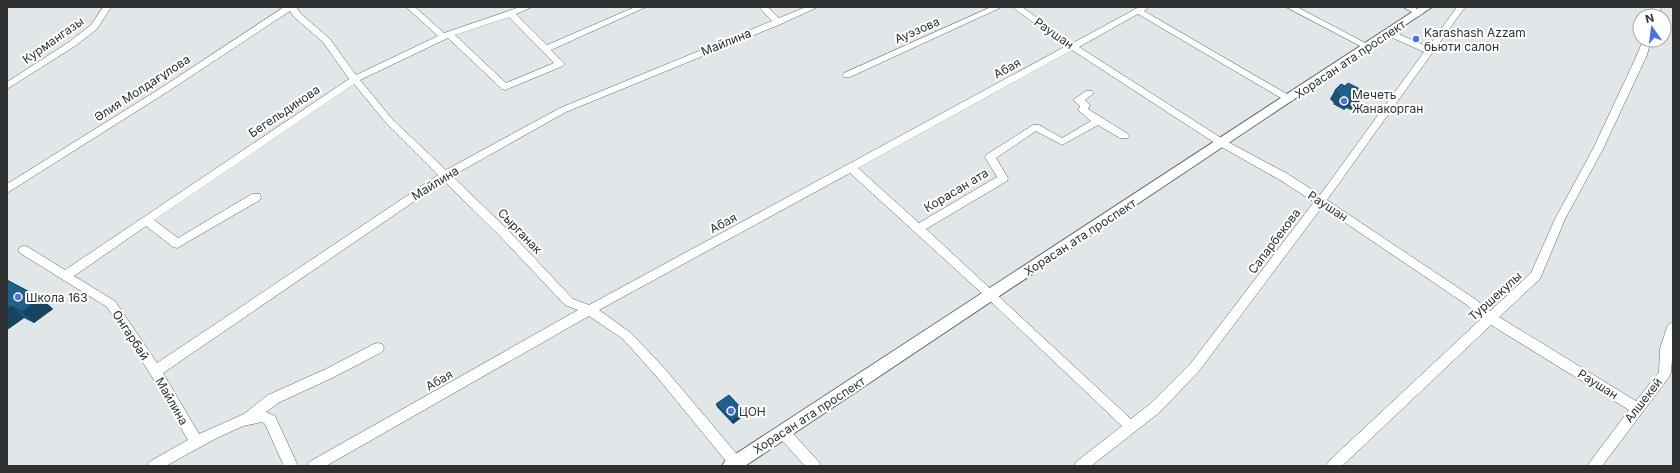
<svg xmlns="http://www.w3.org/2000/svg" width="1680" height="473" viewBox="0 0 1680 473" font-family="Inter,sans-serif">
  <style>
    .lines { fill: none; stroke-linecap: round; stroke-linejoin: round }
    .minor-casing { stroke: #626669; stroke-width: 1 }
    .major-casing { stroke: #626669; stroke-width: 2 }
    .minor { fill: #fff; fill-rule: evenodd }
    .major { fill: #fff; fill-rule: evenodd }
    .wall { fill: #1c5375 }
    .shaded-wall { fill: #16435f }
    .building { fill: #206088; stroke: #16435f }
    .poi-dot { fill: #4e70e4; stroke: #fff; stroke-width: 1.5 }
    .labels { text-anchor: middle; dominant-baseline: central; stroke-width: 4; stroke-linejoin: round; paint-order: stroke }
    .street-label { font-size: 12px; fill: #2f3032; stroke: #fff }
    .poi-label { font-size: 12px; fill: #2f3032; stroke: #fff; text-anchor: start }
  </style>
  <rect width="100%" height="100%" fill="#e1e6e9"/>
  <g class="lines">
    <defs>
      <g id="minor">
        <polygon points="103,7 111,7 97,29 75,46 7,89 7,82 69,42 91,25"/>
        <path d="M284 7H296L301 14 329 38 356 75 438 36 406 7H415L444 33 520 7H532L516 14 547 45 635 7H646L551 50 565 64 563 66 505 90 502 89 448 38 360 80 393 120 446 170 560 108 772 21 759 7H768L779 18 806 7H818L781 24 566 112 452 176 507 229 573 299 589 305 1066 46 1012 7H1022L1073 43 1139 7H1149L1144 11 1292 97 1294 99 1292 101H1286L1138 14 1079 47 1226 141 1288 174 1320 195 1424 52 1386 35 1385 33 1386 31H1392L1428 47 1457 7H1465L1327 200 1475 299 1490 311 1531 273 1555 219 1593 149 1637 55 1643 40H1651L1647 55 1603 149 1565 219 1540 279 1499 317 1636 401 1659 372 1660 349 1667 327 1669 324 1673 322V346L1671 373 1669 377 1602 466H1587L1629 410 1491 325 1342 466H1326L1328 462 1482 318 1467 305 1322 207 1199 371 1160 412 1091 466H1074L1076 462 1122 426 987 298 850 173 599 310 631 333 665 369 741 459 743 463 741 466H730L657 377 623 339 589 316 326 466H307L309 462 578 310 565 305 499 235 444 181 163 373 199 434 244 414 268 395 326 369 374 344 378 343 382 344 384 348 382 352 334 377 278 403 266 412 275 416 298 466H284L265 424 262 422 243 426 213 440 166 466H147L149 462 188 440 151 375 107 307 20 253 18 250 20 247 24 246 28 247 65 270 349 79 323 42 295 18 290 11 167 92 7 193V184L161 88ZM509 17 554 63 506 83 455 35ZM1072 50 1218 145 1280 180 1314 202 1191 363 1150 404 1131 419 926 229 1007 181 1008 178 996 158 1036 131 1062 145 1098 125 1120 138H1128L1129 136 1128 134 1088 109 1090 105 1085 100 1094 93 1092 91H1086L1073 100 1080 106 1078 110 1091 121 1062 138 1039 125H1033L986 155 985 157 997 177 919 223 858 168ZM354 84 387 124 438 175 157 363 115 301 74 276 146 226 173 247 177 248 260 200 261 197 260 194H252L178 238 154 220Z"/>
        <polygon points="991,7 1002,7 850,77 844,77 842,75 844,73"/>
        <polygon points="1286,7 1297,7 1373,47 1369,50 1366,49"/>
        <polygon points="1403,7 1414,7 1423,13 1419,16"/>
        <polygon points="1653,7 1661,7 1659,16 1651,16"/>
        <polygon points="783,426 788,428 819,462 821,466 805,466 778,436 776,432 778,428"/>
      </g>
      <polygon id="major" points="1420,7 1432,7 745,466 722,466 725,461"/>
    </defs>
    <use href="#minor" class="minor-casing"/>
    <use href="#major" class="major-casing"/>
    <use href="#minor" class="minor"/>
    <use href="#major" class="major"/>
  </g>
  <g class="wall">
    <polygon points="1345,86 1362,90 1360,93 1358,104 1351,110 1346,108 1344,110 1333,104 1334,103 1330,99 1335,90"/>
    <polygon points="7,280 41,298 53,309 34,323 24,318 7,330"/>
    <polygon points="716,404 745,415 733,424 717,407"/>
  </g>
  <g class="shaded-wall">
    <polygon points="1363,95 1358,104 1351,110 1355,101"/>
    <polygon points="1351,99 1346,108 1344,110 1349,101"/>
    <polygon points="41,298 53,309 34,323 22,312"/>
    <polygon points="11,306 24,318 7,330 7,309"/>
    <polygon points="745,412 745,415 733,424 732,421"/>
  </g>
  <g class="building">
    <polygon points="1348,83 1362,90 1359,93 1363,95 1355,101 1351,99 1349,101 1338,95 1339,94 1335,90 1341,84 1345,86"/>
    <polygon points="7,280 41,298 22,312 11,306 7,309"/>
    <polygon points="729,395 745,412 732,421 716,404"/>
  </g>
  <g class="poi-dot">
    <circle cx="1416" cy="39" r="4"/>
    <circle cx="1344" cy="101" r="4"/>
    <circle cx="18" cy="297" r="4"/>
    <circle cx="731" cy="411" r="4"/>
  </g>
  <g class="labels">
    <g class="street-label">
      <text transform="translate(917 30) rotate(-24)">Ауэзова</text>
      <text transform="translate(1054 33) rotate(35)">Раушан</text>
      <text transform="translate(53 40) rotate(-35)">Курмангазы</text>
      <text transform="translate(726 42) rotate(-22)">Майлина</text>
      <text transform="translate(1350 59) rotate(-34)">Хорасан ата проспект</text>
      <text transform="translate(1007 68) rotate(-29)">Абая</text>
      <text transform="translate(142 88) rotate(-33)">Әлия Молдағұлова</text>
      <text transform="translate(284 111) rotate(-34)">Бегельдинова</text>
      <text transform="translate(435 183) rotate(-32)">Майлина</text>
      <text transform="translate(956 190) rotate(-31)">Корасан ата</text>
      <text transform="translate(1328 206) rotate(33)">Раушан</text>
      <text transform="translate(723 223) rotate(-28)">Абая</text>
      <text transform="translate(520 231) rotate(46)">Сырганак</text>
      <text transform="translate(1080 237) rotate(-33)">Хорасан ата проспект</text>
      <text transform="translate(1274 241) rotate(-53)">Сапарбекова</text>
      <text transform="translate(1495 296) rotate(-42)">Туршекулы</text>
      <text transform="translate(131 335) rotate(57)">Онгарбай</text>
      <text transform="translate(439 380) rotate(-30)">Абая</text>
      <text transform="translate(1598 384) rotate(32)">Раушан</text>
      <text transform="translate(1643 400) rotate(-52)">Алшекей</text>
      <text transform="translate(172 401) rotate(60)">Майлина</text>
      <text transform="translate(809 415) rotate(-33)">Хорасан ата проспект</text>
    </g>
    <g class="poi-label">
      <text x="1424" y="32">Karashash Azzam<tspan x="1424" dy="14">бьюти салон</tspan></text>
      <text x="1352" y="94">Мечеть<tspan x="1352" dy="14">Жанакорган</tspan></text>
      <text x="26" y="297">Школа 163</text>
      <text x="739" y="411">ЦОН</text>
    </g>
  </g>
  <rect width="1680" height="473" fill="none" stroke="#2f3032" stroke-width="16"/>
  <g transform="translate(1652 28) rotate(346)"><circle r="19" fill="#ffffff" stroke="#acacad"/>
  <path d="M0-3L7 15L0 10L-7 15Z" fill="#4e70e4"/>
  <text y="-6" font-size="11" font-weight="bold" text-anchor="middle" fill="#2f3032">N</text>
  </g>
</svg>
